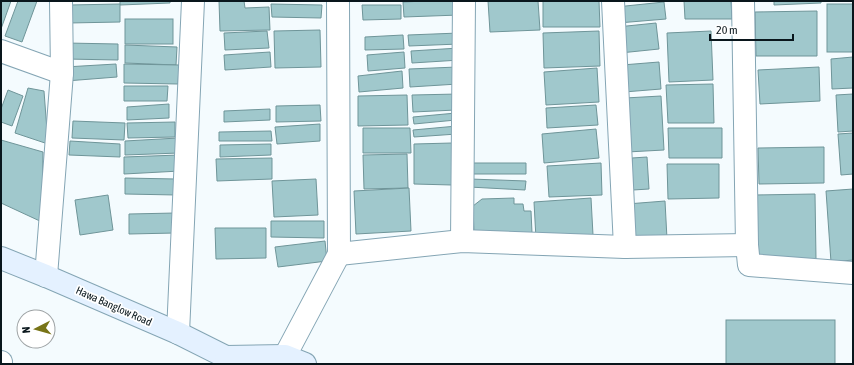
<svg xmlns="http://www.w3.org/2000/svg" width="854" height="365" viewBox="0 0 854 365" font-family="'Asap Condensed',sans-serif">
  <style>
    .building { fill: #a0c8cc; stroke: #6f9599 }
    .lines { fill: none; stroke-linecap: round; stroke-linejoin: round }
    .street-casing { stroke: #84a5b4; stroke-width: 24 }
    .secondary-casing { stroke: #84a5b4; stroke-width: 24 }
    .street { stroke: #fff; stroke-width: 22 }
    .secondary { stroke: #e4f1ff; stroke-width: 22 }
    .labels { text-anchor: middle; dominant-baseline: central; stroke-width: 3.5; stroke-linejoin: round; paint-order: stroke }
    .street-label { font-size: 11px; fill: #09161c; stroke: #fff }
  </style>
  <rect width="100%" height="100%" fill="#f4fbfe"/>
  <g class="building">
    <polygon points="1,1 11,1 1,29"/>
    <polygon points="18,1 37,1 22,42 5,36"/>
    <polygon points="120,1 170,1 170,3 120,5"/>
    <polygon points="219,1 244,1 245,8 269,7 270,30 220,31"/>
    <polygon points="425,1 459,1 459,15 404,17 403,2"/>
    <polygon points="488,1 538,1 540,30 490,32"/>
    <polygon points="543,1 599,1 600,27 543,27"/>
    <polygon points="684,1 731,1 732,19 685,19"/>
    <polygon points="774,1 821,1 821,3 774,5"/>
    <polygon points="664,2 666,19 618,23 616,7"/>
    <polygon points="120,4 120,22 69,23 69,5"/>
    <polygon points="271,4 322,5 321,18 272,17"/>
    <rect x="827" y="4" width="26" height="48"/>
    <polygon points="362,5 401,5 401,19 363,20"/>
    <polygon points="817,11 817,56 756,56 755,12"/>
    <rect x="125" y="19" width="48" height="25"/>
    <polygon points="656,23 659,49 620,53 617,27"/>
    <polygon points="320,30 321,67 275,68 274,31"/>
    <polygon points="267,31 269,48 225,50 224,33"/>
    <polygon points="599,31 600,66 544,68 543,33"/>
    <polygon points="711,31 713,80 669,82 667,33"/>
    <polygon points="459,33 459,44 409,46 408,35"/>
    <polygon points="403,35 404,49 365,50 365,37"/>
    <polygon points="66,43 118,44 118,60 66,59"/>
    <polygon points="125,45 177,47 176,65 125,63"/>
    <polygon points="459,48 460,60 412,63 411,51"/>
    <polygon points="270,52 271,67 225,70 224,55"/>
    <polygon points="404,52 405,68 368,71 367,55"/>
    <polygon points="853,57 853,88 832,89 831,59"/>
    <polygon points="659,62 661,89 624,92 622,65"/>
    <polygon points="116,64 117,77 66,81 65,67"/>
    <polygon points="124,64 179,65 178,84 124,83"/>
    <polygon points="457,67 458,84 410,87 409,69"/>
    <polygon points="819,67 820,101 760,104 758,70"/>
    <polygon points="597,68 599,102 546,105 544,72"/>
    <polygon points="402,71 403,88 359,92 358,76"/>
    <polygon points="713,84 714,123 668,123 666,85"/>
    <polygon points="124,86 168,86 167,101 124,101"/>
    <polygon points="28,88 44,91 48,144 15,133"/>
    <polygon points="8,90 23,96 12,126 1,122 1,109"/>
    <polygon points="458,94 456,110 413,112 412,95"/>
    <polygon points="853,94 853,131 838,132 836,95"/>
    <polygon points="407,95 408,125 358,126 358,96"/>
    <polygon points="661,96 664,150 627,152 625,98"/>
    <polygon points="169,104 169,118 127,120 127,107"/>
    <polygon points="320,105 321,121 276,122 276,106"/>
    <polygon points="596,105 598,125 547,128 546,108"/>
    <polygon points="270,109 270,120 224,122 224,111"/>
    <polygon points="456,113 456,120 414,124 413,117"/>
    <polygon points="73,121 125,123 124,140 72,138"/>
    <polygon points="175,122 175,137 128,138 127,123"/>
    <polygon points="320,124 320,141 277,144 275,127"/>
    <polygon points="457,126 457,134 414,137 413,130"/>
    <polygon points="363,128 410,128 411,153 363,153"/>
    <polygon points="668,128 722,128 722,158 669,158"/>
    <polygon points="596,129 599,158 544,163 542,134"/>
    <polygon points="271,131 272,141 219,141 219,132"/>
    <polygon points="853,133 853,174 841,175 838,134"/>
    <polygon points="178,138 179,153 125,155 125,141"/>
    <polygon points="1,140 43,152 42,222 1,203"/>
    <polygon points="70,141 120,144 120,157 69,155"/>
    <polygon points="452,143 452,185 414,184 414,144"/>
    <polygon points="271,144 271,155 220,157 220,145"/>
    <polygon points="824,147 824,183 759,184 758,148"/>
    <polygon points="407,154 408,188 364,189 363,155"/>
    <polygon points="179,155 180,171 124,174 124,157"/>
    <polygon points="647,157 649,189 633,190 632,158"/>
    <polygon points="272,158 272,179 217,181 216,159"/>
    <polygon points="472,163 526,163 526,174 471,174"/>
    <polygon points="601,163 602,195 549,197 547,166"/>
    <polygon points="667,164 719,164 719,198 668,199"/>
    <polygon points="125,178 176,179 176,195 125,194"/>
    <polygon points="316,179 318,215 274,217 272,181"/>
    <polygon points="470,179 526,181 525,190 469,187"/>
    <polygon points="409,188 411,231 356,234 354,191"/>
    <polygon points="853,189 853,260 831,262 826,191"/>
    <polygon points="815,194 816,259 756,259 755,195"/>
    <polygon points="108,195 113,230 80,235 75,200"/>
    <polygon points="514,198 514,204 523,204 524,211 531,211 532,233 474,234 473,206 482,199"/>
    <polygon points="591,198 593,235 536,239 534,202"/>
    <polygon points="665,201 667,239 629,241 627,204"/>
    <polygon points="175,213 175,233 129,234 129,214"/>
    <polygon points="271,221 324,221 324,238 271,237"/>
    <polygon points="215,228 266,228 266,258 216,259"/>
    <polygon points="325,241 327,261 278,267 275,247"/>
    <rect x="726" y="320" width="109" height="44"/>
  </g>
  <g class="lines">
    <defs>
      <g id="street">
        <polyline points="613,1 625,247"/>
        <polyline points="743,1 747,245 749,265 853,273"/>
        <polyline points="1,51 62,73"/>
        <polyline points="462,241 464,1"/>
        <polyline points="339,254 462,241 625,247 747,245"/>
        <polyline points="46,276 62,73 61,1"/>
        <polyline points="178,333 193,1"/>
        <polyline points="285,356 339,254 338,1"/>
        <polyline points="1,362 1,364"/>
      </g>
      <g id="secondary">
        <polyline points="1,258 46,276 178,333 226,357 235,364"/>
        <polyline points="226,357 285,356 305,364"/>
      </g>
    </defs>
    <use href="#street" class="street-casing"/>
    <use href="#secondary" class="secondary-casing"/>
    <use href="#street" class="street"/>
    <use href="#secondary" class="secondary"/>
  </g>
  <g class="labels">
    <g class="street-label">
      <text transform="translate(114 306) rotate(24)">Hawa Banglow Road</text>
    </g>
  </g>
  <rect width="854" height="365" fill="none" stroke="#09161c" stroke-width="4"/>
  <g transform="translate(36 329) rotate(264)"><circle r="19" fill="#ffffff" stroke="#9da2a4"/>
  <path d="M0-3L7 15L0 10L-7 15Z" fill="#787417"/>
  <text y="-6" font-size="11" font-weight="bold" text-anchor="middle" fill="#09161c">N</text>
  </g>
  <path d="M710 34v6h83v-6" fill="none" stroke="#09161c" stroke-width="2"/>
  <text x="716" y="34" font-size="12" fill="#09161c" stroke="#ffffff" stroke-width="3" paint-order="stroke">20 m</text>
</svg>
